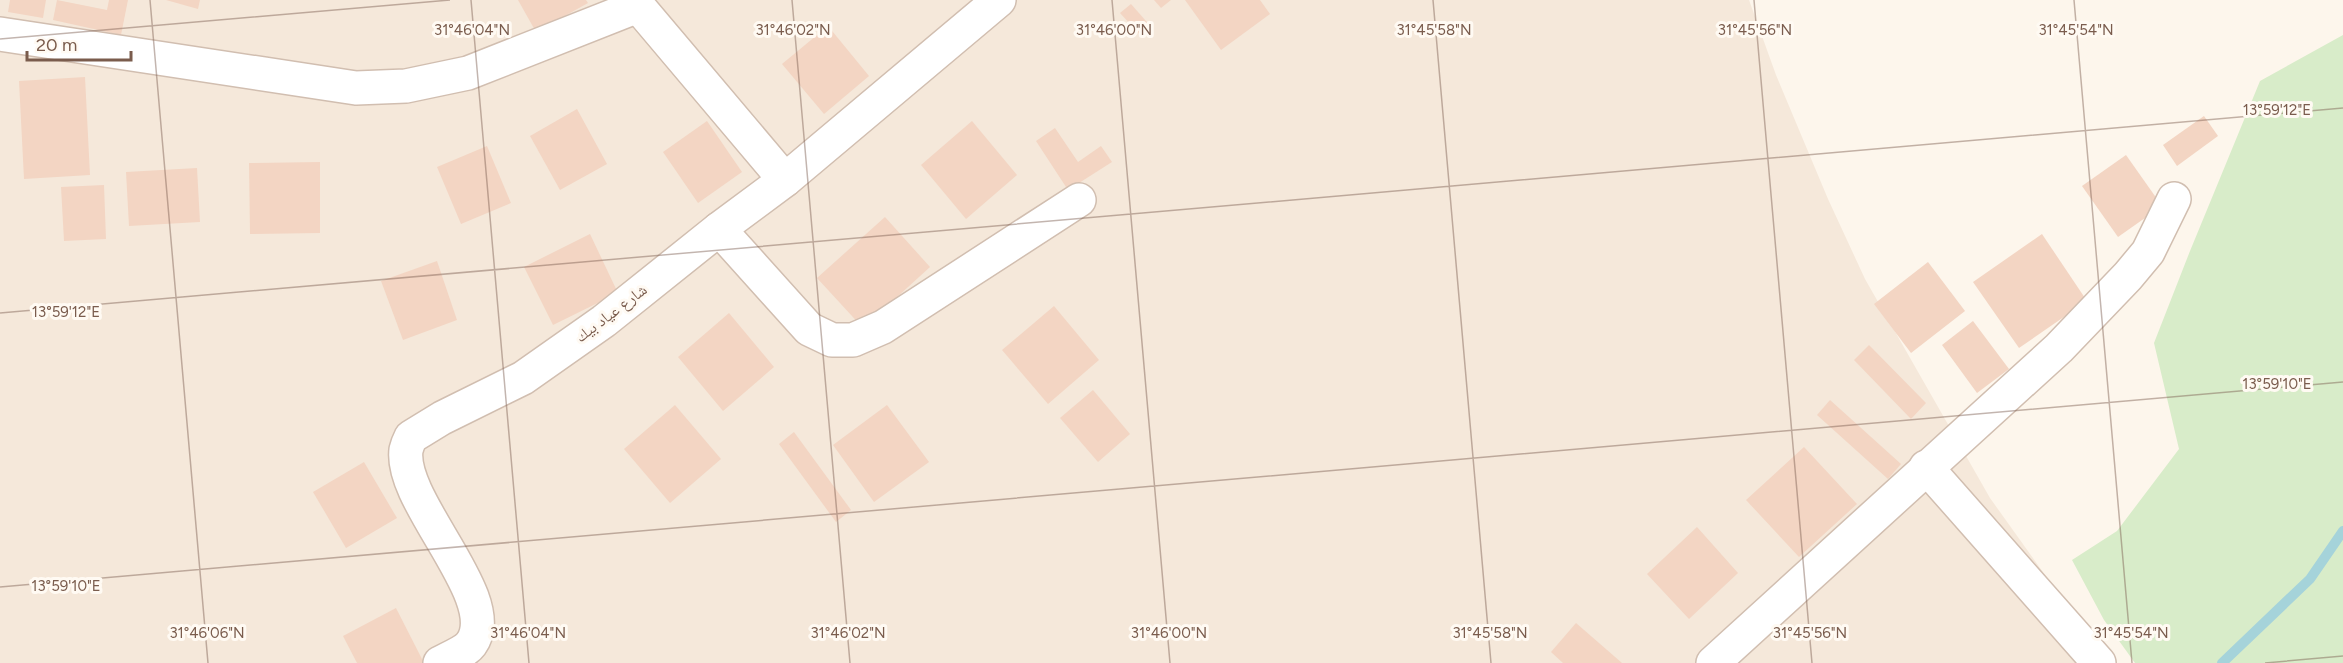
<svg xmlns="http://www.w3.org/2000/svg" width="2343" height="663" viewBox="0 0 2343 663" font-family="Figtree,'Noto Naskh Arabic',sans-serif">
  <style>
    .residential { fill: #f5e8da }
    .green { fill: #d8ecc9 }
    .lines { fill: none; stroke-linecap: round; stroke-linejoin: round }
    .stream { stroke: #a5d3da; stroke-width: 10 }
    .building { fill: #f3d5c3 }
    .minor-casing { stroke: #d1beb0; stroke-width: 36 }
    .minor { stroke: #fff; stroke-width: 33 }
    .ticks { fill: none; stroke: #7a5c4d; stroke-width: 1.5; stroke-opacity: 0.45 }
    .labels { text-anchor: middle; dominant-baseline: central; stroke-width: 6; stroke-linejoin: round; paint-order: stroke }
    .street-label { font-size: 16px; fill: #7a5c4d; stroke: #fffaf3 }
    .ticks-label { font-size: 15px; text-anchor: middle; fill: #7a5c4d; stroke: #fffaf3; stroke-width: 6; stroke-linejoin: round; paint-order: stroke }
  </style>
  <rect width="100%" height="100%" fill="#fdf6ec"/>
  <polygon class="residential" points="0,0 1749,0 1776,75 1828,199 1865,279 1990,498 2108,663 0,663"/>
  <polygon class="green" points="2343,35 2343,663 2135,663 2104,620 2072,560 2117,531 2179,449 2154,343 2190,251 2260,81"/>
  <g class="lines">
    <polyline class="stream" points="2222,663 2310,579 2343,531"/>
  </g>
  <g class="building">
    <polygon points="10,0 46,0 43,18 8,12"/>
    <polygon points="57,0 107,10 109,0 128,0 121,35 53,20"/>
    <polygon points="166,0 200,0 198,9"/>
    <polygon points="518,0 586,0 588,3 536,32"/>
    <polygon points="1154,0 1171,0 1161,8"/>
    <polygon points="1185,0 1260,0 1270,14 1221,50"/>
    <polygon points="1131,4 1153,29 1143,38 1120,13"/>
    <polygon points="828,26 869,76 824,114 782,64"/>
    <polygon points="85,77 90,175 24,179 19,81"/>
    <polygon points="577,109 607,164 560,190 530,136"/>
    <polygon points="2204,116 2218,136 2177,166 2163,145"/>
    <polygon points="707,121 742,172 698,203 663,152"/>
    <polygon points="972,121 1017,175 966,219 921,165"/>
    <polygon points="1055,128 1078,162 1101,146 1112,162 1068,190 1036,141"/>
    <polygon points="487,146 511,203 461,224 437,167"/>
    <polygon points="2126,155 2162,206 2118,237 2082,186"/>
    <polygon points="320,162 320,233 250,234 249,163"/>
    <polygon points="197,168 200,222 129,226 126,172"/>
    <polygon points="104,185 106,239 64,241 61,187"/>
    <polygon points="885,217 930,267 863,328 817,278"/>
    <polygon points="590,234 618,293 553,325 524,267"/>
    <polygon points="2042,234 2087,301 2019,348 1973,282"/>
    <polygon points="437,261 457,320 403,340 381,281"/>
    <polygon points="1928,262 1965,311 1911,353 1874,304"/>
    <polygon points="1054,306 1099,360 1048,404 1002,350"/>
    <polygon points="729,313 774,367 723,411 678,357"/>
    <polygon points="1973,321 2009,369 1977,393 1942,345"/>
    <polygon points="1869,345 1926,403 1911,419 1854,360"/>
    <polygon points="1093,390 1130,434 1098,462 1060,418"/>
    <polygon points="1830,400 1901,464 1888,479 1817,415"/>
    <polygon points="675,405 721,459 670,503 624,449"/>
    <polygon points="887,405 929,462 874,502 833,445"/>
    <polygon points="794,432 851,510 836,522 779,444"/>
    <polygon points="1804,447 1857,504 1799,557 1746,500"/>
    <polygon points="364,462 397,518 346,548 313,492"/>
    <polygon points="1697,527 1738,573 1689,619 1647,574"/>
    <polygon points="396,608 424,663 357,663 343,636"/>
    <polygon points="1576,623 1622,663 1563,663 1551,652"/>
  </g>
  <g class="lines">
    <defs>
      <g id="minor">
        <polyline points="633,0 785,180"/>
        <polyline points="0,34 356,88 406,86 468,73 638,6"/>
        <polyline points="719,229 809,329 832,340 853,340 883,327 1079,200"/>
        <polyline points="1926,467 2099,663"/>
        <path d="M440 663C449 658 465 652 471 644 504 599 399 503 406 450 407 446 409 441 411 437L442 418 523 378 604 321 719 229 785 180 999 0"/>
        <polyline points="1713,663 2059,348 2128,276 2148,252 2174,199"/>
      </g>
    </defs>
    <use href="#minor" class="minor-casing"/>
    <use href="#minor" class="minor"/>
  </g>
  <path class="ticks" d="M150 0 208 663M471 0 529 663M792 0 850 663M1112 0 1170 663M1433 0 1491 663M1754 0 1812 663M2074 0 2132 663M0 39 450 0M0 313 2343 108M0 587 2343 382M2265 663 2343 656"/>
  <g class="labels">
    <g class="street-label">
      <text transform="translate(611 313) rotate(-37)">شارع عياد بيك</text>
    </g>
  </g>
  <g class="ticks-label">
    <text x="472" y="35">31°46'04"N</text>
    <text x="793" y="35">31°46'02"N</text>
    <text x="1114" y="35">31°46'00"N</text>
    <text x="1434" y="35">31°45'58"N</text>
    <text x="1755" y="35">31°45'56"N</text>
    <text x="2076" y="35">31°45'54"N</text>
    <text x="2277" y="115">13°59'12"E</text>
    <text x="66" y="317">13°59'12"E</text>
    <text x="2277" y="389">13°59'10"E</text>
    <text x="66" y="591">13°59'10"E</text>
    <text x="207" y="638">31°46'06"N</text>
    <text x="528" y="638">31°46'04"N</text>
    <text x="848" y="638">31°46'02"N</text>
    <text x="1169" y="638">31°46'00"N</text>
    <text x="1490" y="638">31°45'58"N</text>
    <text x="1810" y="638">31°45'56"N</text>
    <text x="2131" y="638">31°45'54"N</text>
  </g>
  <path d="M27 51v9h104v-9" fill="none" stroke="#7a5c4d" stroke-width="3"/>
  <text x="36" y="51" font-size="18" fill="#7a5c4d" stroke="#fffaf3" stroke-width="4.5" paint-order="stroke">20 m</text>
</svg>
